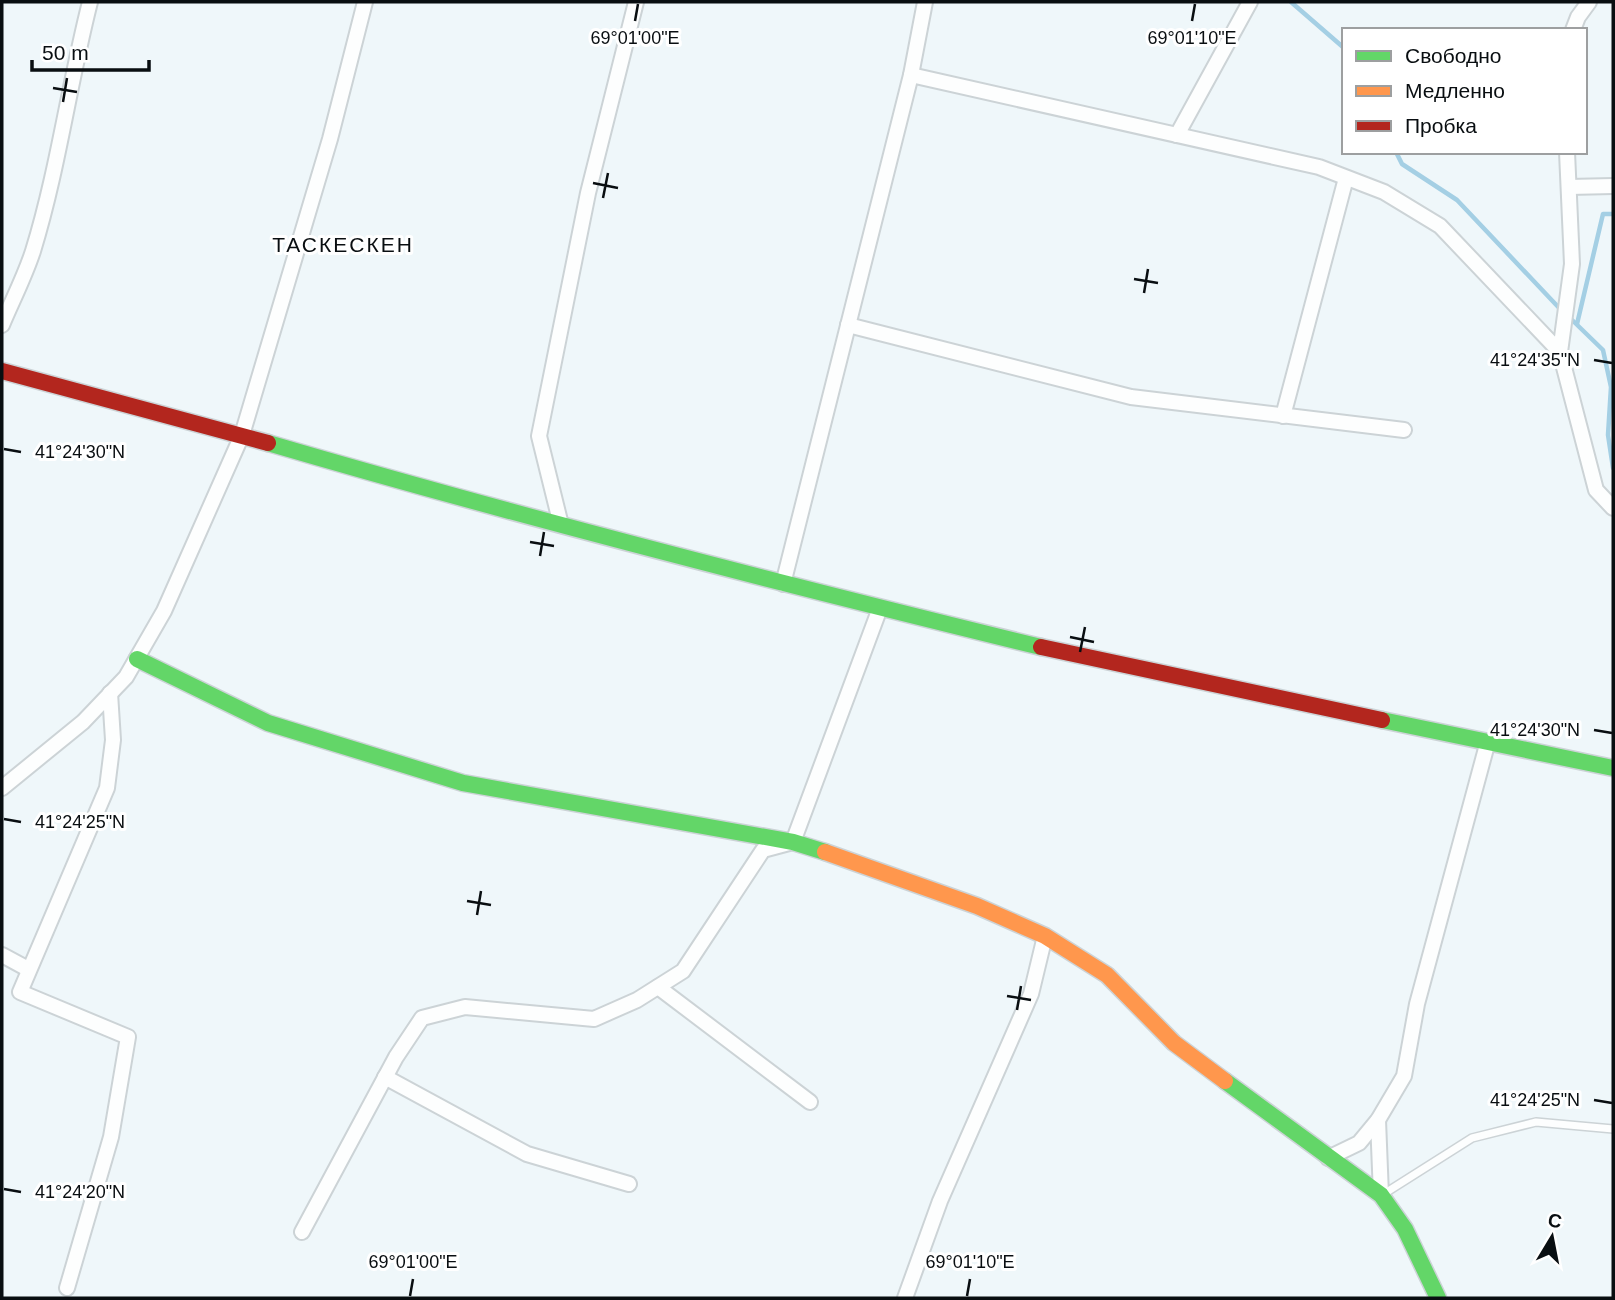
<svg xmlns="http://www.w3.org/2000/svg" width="1615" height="1300" viewBox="0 0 1615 1300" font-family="Helvetica,sans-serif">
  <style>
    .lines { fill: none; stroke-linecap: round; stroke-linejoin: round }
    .stream { stroke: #a4cfe4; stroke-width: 4.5 }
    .lane-casing { stroke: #ccd3d6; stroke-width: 10 }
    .street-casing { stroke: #ccd3d6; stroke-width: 18 }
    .fast-casing { stroke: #ccd3d6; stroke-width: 19 }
    .slow-casing { stroke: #ccd3d6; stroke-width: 19 }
    .jam-casing { stroke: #ccd3d6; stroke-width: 19 }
    .lane { stroke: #fdfefe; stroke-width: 7 }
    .street { stroke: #fdfefe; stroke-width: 14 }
    .fast { stroke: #63d668; stroke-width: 16 }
    .slow { stroke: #ff974d; stroke-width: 16 }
    .jam { stroke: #b3261e; stroke-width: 16 }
    .ticks { fill: none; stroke: #090e11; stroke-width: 2.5 }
    .labels { text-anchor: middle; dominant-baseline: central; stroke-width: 6; stroke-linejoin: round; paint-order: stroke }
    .quarter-label { font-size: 21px; letter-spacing: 2px; fill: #090e11; stroke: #fff }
    .ticks-label { font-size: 18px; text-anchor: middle; fill: #090e11; stroke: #fff; stroke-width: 6; stroke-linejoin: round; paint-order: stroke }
  </style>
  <rect width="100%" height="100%" fill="#eff7fa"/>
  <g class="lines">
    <g class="stream">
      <polyline points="1291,2 1344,48"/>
      <polyline points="1396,152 1402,164 1457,200 1562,311"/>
      <polyline points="1569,317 1603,350 1611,387 1608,435 1613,468"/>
      <polyline points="1577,324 1603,214 1613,214"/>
    </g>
    <defs>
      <polyline id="lane" points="1382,1195 1472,1138 1536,1122 1613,1129"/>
      <g id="street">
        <polyline points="1573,30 1578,17 1589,2"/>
        <polyline points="911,75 1319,167 1384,192 1440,226 1560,352"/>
        <polyline points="1177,135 1250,2"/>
        <polyline points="1567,152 1572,264 1560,352 1596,490 1613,508"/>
        <polyline points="1569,187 1613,186"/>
        <path d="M2 325C12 301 25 276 33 251 58 170 69 84 90 2"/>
        <polyline points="848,325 1131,397 1404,430"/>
        <polyline points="1283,416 1346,178"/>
        <polyline points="561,525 539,436 588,193 636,2"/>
        <polyline points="783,584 911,75 925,2"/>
        <polyline points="2,788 83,722 126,677 164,611 242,435 330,139 365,2"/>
        <polyline points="2,955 28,969"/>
        <polyline points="658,987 810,1102"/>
        <polyline points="385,1077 527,1154 629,1184"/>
        <polyline points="1378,1120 1381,1195"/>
        <polyline points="1328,1158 1359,1143 1378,1120 1404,1076 1417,1004 1488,741"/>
        <polyline points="302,1232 396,1057 422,1018 465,1007 594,1019 637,1000 683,971 763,850 793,842 880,608"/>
        <polyline points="67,1288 111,1137 128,1037 20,992 107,788 113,740 110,693"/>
        <polyline points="905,1298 940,1201 1031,994 1045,936"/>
      </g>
      <g id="fast">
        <path d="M268 443C524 518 782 584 1041 647"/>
        <polyline points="137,659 268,723 463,783 793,842 825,852"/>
        <polyline points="1382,720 1613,768"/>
        <polyline points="1225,1081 1381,1195 1405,1229 1438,1298"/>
      </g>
      <polyline id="slow" points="825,852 977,906 1045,936 1107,975 1174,1043 1225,1081"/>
      <g id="jam">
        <polyline points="2,371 268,443"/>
        <polyline points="1041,647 1382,720"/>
      </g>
    </defs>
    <use href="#lane" class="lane-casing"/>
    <use href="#street" class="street-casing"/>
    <use href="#fast" class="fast-casing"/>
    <use href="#slow" class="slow-casing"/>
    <use href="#jam" class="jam-casing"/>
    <use href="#lane" class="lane"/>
    <use href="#street" class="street"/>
    <use href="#fast" class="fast"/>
    <use href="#slow" class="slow"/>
    <use href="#jam" class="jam"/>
  </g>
  <path class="ticks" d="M635 21 638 4M1192 21 1195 4M53 88 77 92M63 102 67 78M593 183 618 188M603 198 608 173M1134 279 1158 283M1144 293 1148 269M1594 360 1612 363M4 449 21 452M530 542 554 546M540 556 544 532M1070 637 1094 642M1080 652 1085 627M1594 730 1612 733M4 819 21 822M467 901 491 905M477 915 481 891M1007 996 1031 1000M1017 1010 1021 986M1594 1100 1612 1103M4 1189 21 1192M410 1296 413 1279M967 1296 970 1279"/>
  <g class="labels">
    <g class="quarter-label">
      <text x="343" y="244">ТАСКЕСКЕН</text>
    </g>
  </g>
  <g class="ticks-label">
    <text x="635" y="44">69°01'00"E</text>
    <text x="1192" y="44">69°01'10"E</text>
    <text x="1535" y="366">41°24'35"N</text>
    <text x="80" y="458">41°24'30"N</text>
    <text x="1535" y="736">41°24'30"N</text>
    <text x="80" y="828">41°24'25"N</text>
    <text x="1535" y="1106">41°24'25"N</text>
    <text x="80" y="1198">41°24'20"N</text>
    <text x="413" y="1268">69°01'00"E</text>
    <text x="970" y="1268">69°01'10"E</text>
  </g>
  <rect width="1615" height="1300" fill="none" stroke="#090e11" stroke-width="7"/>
  <rect x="1342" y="28" width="245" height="126" fill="#ffffff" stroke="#9d9fa0" stroke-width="2"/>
  <rect x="1356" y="51" width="35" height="10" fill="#63d668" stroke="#9d9fa0" stroke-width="2"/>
  <text x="1405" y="63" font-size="21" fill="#090e11">Свободно</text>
  <rect x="1356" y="86" width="35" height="10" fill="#ff974d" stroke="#9d9fa0" stroke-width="2"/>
  <text x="1405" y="98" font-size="21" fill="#090e11">Медленно</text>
  <rect x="1356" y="121" width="35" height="10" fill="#b3261e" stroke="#9d9fa0" stroke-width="2"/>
  <text x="1405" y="133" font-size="21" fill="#090e11">Пробка</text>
  <g transform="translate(1552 1237) rotate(10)" stroke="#ffffff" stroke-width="5" paint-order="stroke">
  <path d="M0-5L12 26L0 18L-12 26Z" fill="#090e11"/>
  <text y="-10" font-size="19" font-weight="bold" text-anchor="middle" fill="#090e11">С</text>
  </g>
  <path d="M32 60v10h117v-10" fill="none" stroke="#090e11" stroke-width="3.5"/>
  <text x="42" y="60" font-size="21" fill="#090e11" stroke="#ffffff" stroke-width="5" paint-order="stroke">50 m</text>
</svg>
